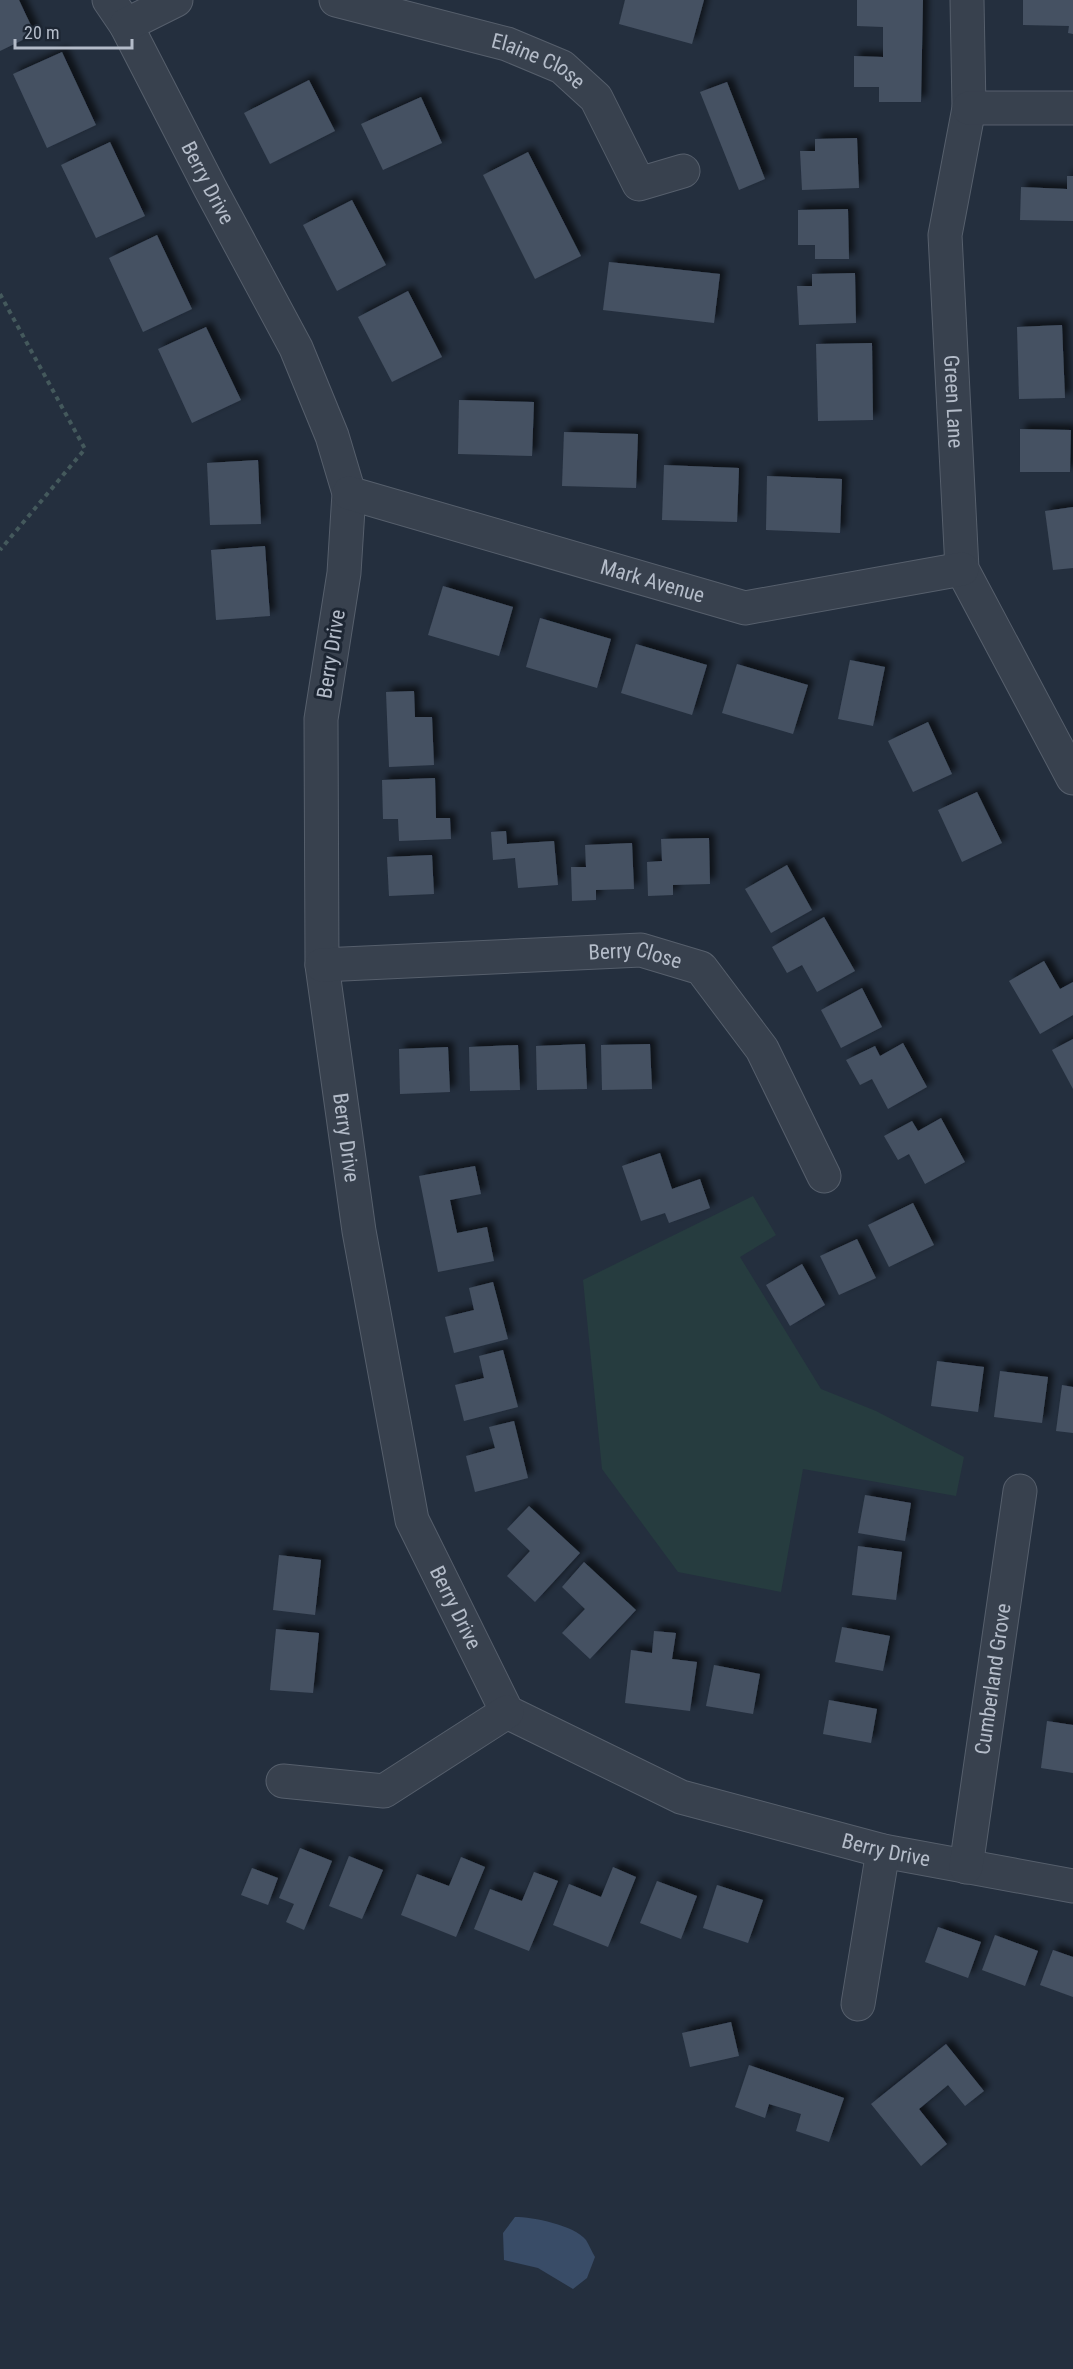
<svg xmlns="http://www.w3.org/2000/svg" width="1073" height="2369" viewBox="0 0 1073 2369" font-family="'Roboto Condensed',sans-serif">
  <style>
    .green { fill: #263c3f }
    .water { fill: #394c67 }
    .building { fill: #455162; filter: url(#shadow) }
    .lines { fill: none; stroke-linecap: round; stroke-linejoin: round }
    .street-casing { stroke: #565f6c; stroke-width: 35 }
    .path { stroke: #44595c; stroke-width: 4; stroke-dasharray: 4.5 4.5; stroke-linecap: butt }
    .street { stroke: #38414e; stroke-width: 33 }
    .labels { text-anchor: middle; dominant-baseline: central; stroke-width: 6; stroke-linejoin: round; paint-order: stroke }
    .street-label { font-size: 21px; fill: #b4bcc9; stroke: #1d2633 }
  </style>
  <defs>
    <filter id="shadow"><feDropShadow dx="5.5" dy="-5.5" stdDeviation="3" flood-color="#0009"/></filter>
  </defs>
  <rect width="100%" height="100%" fill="#242f3e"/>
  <polygon class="green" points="753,1196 776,1235 740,1257 821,1389 876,1411 964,1457 956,1496 803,1469 781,1592 678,1572 602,1469 583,1280"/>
  <path class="water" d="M515 2217C533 2217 574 2225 586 2240 589 2245 592 2252 595 2257L587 2278 573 2289 538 2268 504 2260 503 2233Z"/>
  <g class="building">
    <polygon points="0,0 19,0 35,34 0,51"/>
    <polygon points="625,0 704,0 692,44 619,24"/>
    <polygon points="857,0 923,0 921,102 879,102 879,87 854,87 854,56 883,57 883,27 857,26"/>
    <polygon points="1023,0 1073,0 1073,34 1068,33 1069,26 1023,25"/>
    <polygon points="62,52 96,125 47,148 13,74"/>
    <polygon points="309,80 335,131 270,164 244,113"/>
    <polygon points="727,82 765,179 739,190 700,92"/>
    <polygon points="421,97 442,143 383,170 361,124"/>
    <polygon points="857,138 859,188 802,190 800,151 815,151 815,139"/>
    <polygon points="110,142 145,216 96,238 61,165"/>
    <polygon points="528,152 581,256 535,279 483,175"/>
    <polygon points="1067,176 1073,176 1073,221 1020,220 1021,187 1067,189"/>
    <polygon points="352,200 386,265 337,291 303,225"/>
    <polygon points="848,209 849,259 815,259 815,245 798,245 798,210"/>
    <polygon points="157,235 192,309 143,332 109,258"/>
    <polygon points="609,262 720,274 714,323 603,310"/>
    <polygon points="855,273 856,323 799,325 797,286 812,286 812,274"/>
    <polygon points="408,291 442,357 392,382 358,317"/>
    <polygon points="1062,325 1065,398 1019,399 1017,327"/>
    <polygon points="206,327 241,400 192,423 158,349"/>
    <polygon points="872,343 873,420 818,421 816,344"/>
    <polygon points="459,400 534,402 532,456 458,454"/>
    <polygon points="1020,429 1071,430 1070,472 1020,472"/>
    <polygon points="564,432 638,434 636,488 562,486"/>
    <polygon points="258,460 261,524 210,525 207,463"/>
    <polygon points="664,465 739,468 737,522 662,520"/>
    <polygon points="767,476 842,479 840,533 766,530"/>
    <polygon points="1073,507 1073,568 1053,570 1045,511"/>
    <polygon points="265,546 270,616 216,620 211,550"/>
    <polygon points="443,586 513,607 499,656 428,635"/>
    <polygon points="540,618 611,639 597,688 526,667"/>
    <polygon points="636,644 707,665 692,715 621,693"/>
    <polygon points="850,660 885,667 873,726 838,719"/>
    <polygon points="737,664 808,685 793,734 722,713"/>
    <polygon points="414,691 415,717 432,717 434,765 389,767 386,692"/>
    <polygon points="928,722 952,774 913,792 888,741"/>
    <polygon points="435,778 436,818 450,818 451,839 399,841 398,819 383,819 382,780"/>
    <polygon points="977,792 1002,843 962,862 938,810"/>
    <polygon points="506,831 507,844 554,841 558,885 518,888 515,858 493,860 491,832"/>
    <polygon points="709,838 710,884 673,885 673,895 648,896 647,862 662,861 661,839"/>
    <polygon points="632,843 634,889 596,890 596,900 572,901 571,867 586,867 585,845"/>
    <polygon points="432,855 434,894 389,896 387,857"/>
    <polygon points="787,865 812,910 771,933 745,889"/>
    <polygon points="824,917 855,971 817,992 802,965 787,973 772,947"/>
    <polygon points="1044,961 1060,989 1073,982 1073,1015 1040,1034 1009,981"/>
    <polygon points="862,988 882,1027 841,1048 821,1010"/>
    <polygon points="1073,1039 1073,1089 1052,1050"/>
    <polygon points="903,1043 927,1087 888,1109 872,1079 860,1085 846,1060 875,1046 880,1056"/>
    <polygon points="585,1044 587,1089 537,1090 536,1046"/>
    <polygon points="650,1044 652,1089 602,1090 601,1045"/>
    <polygon points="518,1045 520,1090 470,1091 469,1047"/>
    <polygon points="448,1047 450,1092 400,1094 399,1049"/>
    <polygon points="941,1118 965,1162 925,1184 909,1154 898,1160 884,1136 912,1121 918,1131"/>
    <polygon points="660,1153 672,1189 700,1179 710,1208 669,1223 665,1213 641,1221 622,1166"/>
    <polygon points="475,1166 481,1194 450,1200 457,1233 487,1227 494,1261 438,1272 419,1176"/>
    <polygon points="913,1203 934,1245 889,1267 868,1225"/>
    <polygon points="857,1239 876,1278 839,1295 820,1256"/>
    <polygon points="802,1264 825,1305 790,1326 766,1285"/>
    <polygon points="493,1282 508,1339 454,1353 445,1317 474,1310 469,1288"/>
    <polygon points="503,1350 518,1407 464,1421 455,1385 484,1378 479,1356"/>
    <polygon points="937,1361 984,1367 978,1412 931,1406"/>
    <polygon points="1000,1371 1048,1377 1042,1423 994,1417"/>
    <polygon points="1062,1385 1073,1387 1073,1433 1056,1431"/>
    <polygon points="514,1421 528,1478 475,1492 466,1456 495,1448 489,1427"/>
    <polygon points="865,1495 911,1503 905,1541 858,1533"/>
    <polygon points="529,1506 580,1553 535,1602 507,1576 530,1551 507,1529"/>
    <polygon points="858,1546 902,1552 896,1600 852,1595"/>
    <polygon points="279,1555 321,1560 315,1615 273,1610"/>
    <polygon points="584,1562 636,1610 590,1659 562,1633 585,1609 562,1587"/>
    <polygon points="842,1627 890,1636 883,1671 835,1662"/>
    <polygon points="276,1629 319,1633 313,1693 270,1690"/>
    <polygon points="654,1631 676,1633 672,1659 697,1662 690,1711 625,1703 631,1650 652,1653"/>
    <polygon points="714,1665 760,1674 753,1714 706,1706"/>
    <polygon points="829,1700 877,1709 871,1743 823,1734"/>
    <polygon points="1047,1721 1073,1725 1073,1773 1041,1768"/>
    <polygon points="300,1848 332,1861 304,1930 286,1922 294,1904 279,1898"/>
    <polygon points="349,1856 383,1870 362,1919 329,1906"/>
    <polygon points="461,1857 485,1867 456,1937 401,1915 417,1874 449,1886"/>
    <polygon points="613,1867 636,1877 608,1947 553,1925 569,1884 601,1897"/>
    <polygon points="252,1868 278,1878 268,1905 241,1895"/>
    <polygon points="534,1872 558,1881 529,1951 474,1929 490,1889 522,1901"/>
    <polygon points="657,1881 697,1896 681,1939 640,1923"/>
    <polygon points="717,1885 763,1900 748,1943 703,1928"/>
    <polygon points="938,1927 981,1942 968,1978 925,1962"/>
    <polygon points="995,1935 1038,1951 1025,1986 982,1970"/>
    <polygon points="1053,1950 1073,1957 1073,1997 1040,1985"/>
    <polygon points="731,2022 739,2056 690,2067 682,2033"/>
    <polygon points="946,2044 984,2091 965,2106 948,2085 919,2109 947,2144 921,2166 871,2104"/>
    <polygon points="749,2065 844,2098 829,2142 796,2131 801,2114 769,2104 765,2118 735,2107"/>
  </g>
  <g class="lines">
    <defs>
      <g id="street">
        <path id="s1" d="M109 0 126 25 210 188 296 348 332 436 349 493 344 573 321 719 322 965 359 1231 412 1520 507 1712 681 1797 883 1851 1073 1886"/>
        <path id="s2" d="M336 0 507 44 562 67 596 98 639 184 683 171"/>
        <path id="s3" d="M967 0 969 108 945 235 962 569 1073 778"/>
        <polyline points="126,25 176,0"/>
        <polyline points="969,108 1073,108"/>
        <path id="s4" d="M349 493 745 608 962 569"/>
        <path id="s5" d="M322 965 641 950 701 968 762 1049 824 1176"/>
        <polyline points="283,1781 384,1791 507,1712"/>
        <path id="s6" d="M966 1867 1020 1491"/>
        <polyline points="858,2004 883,1851"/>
      </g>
    </defs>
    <use href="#street" class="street-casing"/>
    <polyline class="path" points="0,294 85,449 0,550"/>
    <use href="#street" class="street"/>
  </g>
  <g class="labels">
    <g class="street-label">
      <text stroke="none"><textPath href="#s2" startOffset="212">Elaine Close</textPath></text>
      <text stroke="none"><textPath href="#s1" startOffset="208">Berry Drive</textPath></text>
      <text stroke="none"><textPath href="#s3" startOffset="404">Green Lane</textPath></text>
      <text stroke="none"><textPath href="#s4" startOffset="316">Mark Avenue</textPath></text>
      <text transform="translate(331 654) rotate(-81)">Berry Drive</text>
      <text stroke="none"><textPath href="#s5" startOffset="314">Berry Close</textPath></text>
      <text stroke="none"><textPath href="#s1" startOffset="1198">Berry Drive</textPath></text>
      <text stroke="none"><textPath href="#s1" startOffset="1684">Berry Drive</textPath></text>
      <text stroke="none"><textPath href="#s6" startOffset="190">Cumberland Grove</textPath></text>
      <text stroke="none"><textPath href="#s1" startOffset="2206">Berry Drive</textPath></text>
    </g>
  </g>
  <path d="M15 39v9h117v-9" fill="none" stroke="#b4bcc9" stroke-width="3"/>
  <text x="24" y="39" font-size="18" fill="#b4bcc9" stroke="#1d2633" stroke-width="4.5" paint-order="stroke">20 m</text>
</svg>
